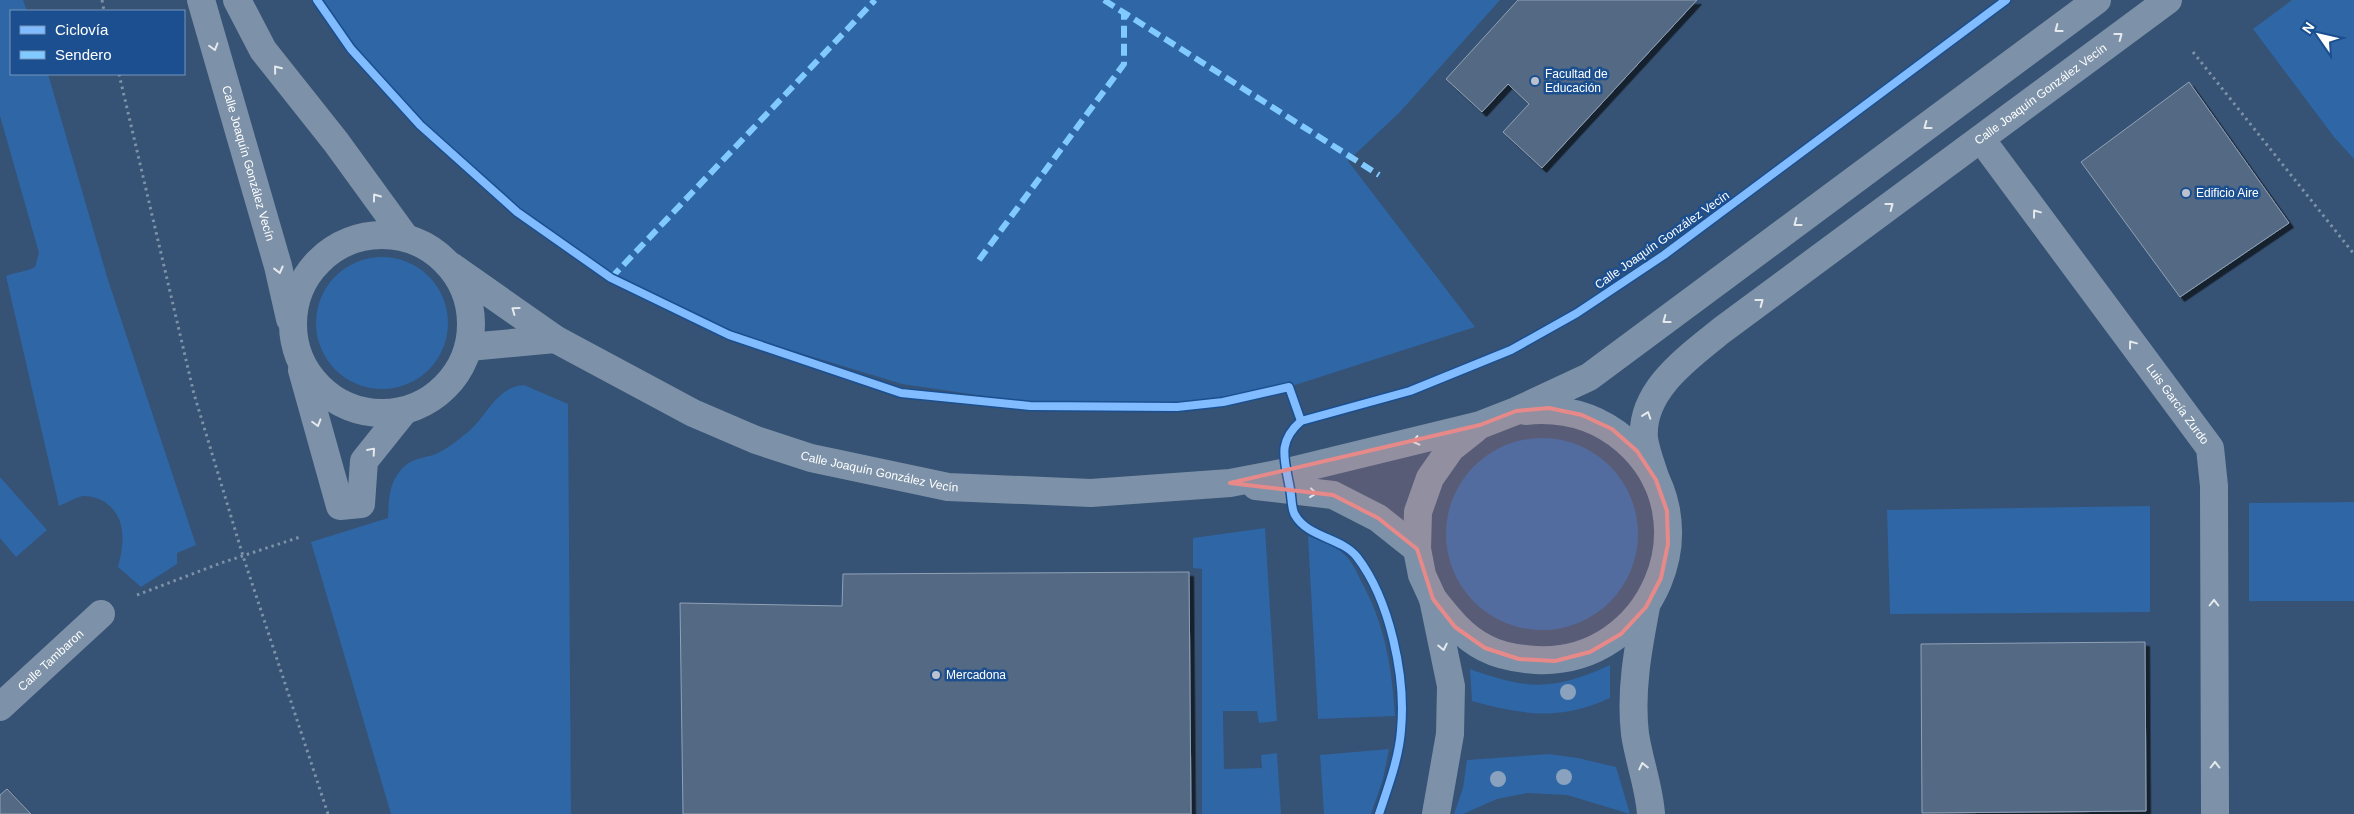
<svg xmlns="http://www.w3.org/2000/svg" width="2354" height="814" viewBox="0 0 2354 814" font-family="Arial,sans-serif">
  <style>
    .green { fill: #2f66a5 }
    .building { fill: #526984; stroke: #92a2b6; filter: url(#shadow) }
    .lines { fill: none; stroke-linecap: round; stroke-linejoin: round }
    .path { stroke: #7d92a8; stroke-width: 3; stroke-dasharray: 2.5 4; stroke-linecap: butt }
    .minor { stroke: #7d92a8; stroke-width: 28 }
    .quiet { stroke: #80caff; stroke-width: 6; stroke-dasharray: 12 6; stroke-linecap: butt }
    .cycleway-casing { stroke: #1b4f8f; stroke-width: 11 }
    .cycleway { stroke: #80bcff; stroke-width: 8 }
    .tree { fill: #8aa2be }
    .oneway { stroke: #e5e9ee }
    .marked { fill: #e88989; fill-opacity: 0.2; stroke: #e88989; stroke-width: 4; stroke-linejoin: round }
    .poi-dot { fill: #b9c2ce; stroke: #1b4f8f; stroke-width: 2 }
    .labels { text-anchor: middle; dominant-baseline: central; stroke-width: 5; stroke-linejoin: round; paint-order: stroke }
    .poi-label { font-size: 12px; fill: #fff; stroke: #1b4f8f; text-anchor: start }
    .street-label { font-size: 12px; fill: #fff; stroke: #1b4f8f }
  </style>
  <defs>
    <filter id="shadow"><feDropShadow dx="4.5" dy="4.5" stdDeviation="0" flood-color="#0009"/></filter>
  </defs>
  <rect width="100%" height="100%" fill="#365274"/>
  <g class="green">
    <path d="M0 0H23L27 11H11V74H48L108 280 196 545 177 553V564L141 587 118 567C124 544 127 518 106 503 101 499 91 496 84 496 76 497 67 503 59 506L6 276C16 272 25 272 35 267L39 253 0 116Z"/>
    <polygon points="321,0 1500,0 1400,112 1348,161 1475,327 1289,387 1240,399 1170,404 1024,402 902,384 731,332 609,271 516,207 420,121 352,45"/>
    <polygon points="2292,0 2354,0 2354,159 2334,137 2253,29"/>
    <circle cx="382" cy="323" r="66"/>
    <path d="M524 385 568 404 571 814H391L311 542 388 518C389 502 388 485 400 471 410 459 419 459 433 455 445 451 458 440 468 432 488 415 496 387 524 385Z"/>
    <circle cx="1542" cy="534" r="96"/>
    <polygon points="0,477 47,530 16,557 0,538"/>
    <polygon points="2354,502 2354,601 2249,601 2249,503"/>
    <polygon points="2150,506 2150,612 1890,614 1887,510"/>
    <polygon points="1265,528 1277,721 1259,723 1257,711 1223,711 1224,769 1262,768 1261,755 1277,753 1281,814 1202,814 1202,569 1193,568 1193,538"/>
    <path d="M1308 536C1321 541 1335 545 1345 555 1352 562 1357 572 1361 581 1385 624 1392 668 1395 716L1318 719Z"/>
    <path d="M1610 665V698C1561 721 1523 715 1472 701L1470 669C1527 690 1554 691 1610 665Z"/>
    <polygon points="1389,749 1383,779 1371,814 1324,814 1320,755"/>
    <polygon points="1549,754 1578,758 1616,767 1630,814 1567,795 1527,793 1497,799 1463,814 1454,814 1463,788 1467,760"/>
  </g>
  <g class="building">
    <polygon points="1518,0 1697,0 1542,168 1503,132 1529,104 1508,84 1482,112 1446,79"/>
    <polygon points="2189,82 2289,223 2180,297 2081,162"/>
    <polygon points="1189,572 1191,814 683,814 680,603 842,606 843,574"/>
    <polygon points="2145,642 2146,811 1922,813 1921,644"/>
    <polygon points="7,789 31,814 0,814 0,795"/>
  </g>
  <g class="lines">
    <g class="path">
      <polyline points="102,0 104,11"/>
      <polyline points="2193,52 2354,254"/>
      <polyline points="119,74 194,394 243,556 328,814"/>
      <polyline points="137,595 221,563 300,537"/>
    </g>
    <g class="minor">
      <path id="s1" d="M201 0 278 266 290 319"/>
      <polyline points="237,0 263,50 336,142 405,237"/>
      <path id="s2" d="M1981 139 2210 448 2214 486 2215 814"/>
      <circle cx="382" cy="324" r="89"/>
      <path id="s3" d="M451 266 555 339 693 413 756 440 811 458 948 487 1091 493 1230 483 1287 472 1480 425 1516 411 1589 377 2097 0"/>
      <polyline points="469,347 555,339"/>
      <polyline points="302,370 340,506 361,504 364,461 404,411"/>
      <path id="s4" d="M1656 480C1652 467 1646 452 1644 439 1640 390 1689 357 1722 330L2168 0"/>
      <polyline points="1256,486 1333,495 1378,518 1417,549"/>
      <path d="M1433 599C1448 618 1463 637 1485 648 1500 656 1519 659 1536 660 1652 666 1715 519 1626 441 1597 416 1563 407 1525 411"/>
      <path d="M1646 607C1638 649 1630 691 1635 734 1639 761 1649 786 1651 814"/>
      <path id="s5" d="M0 707 101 614"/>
      <polyline points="1436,814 1450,734 1451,686 1433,599 1422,575 1417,549 1418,512 1430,478 1451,448 1475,429"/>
    </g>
    <g class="quiet">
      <polyline points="1104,0 1379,175"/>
      <polyline points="979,260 1124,64 1124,13"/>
      <polyline points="611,278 875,0"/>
    </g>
    <defs>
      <g id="cycleway">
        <polyline points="317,0 351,49 420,125 517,212 611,278 729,335 901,393 1030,406 1177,407 1223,402 1289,387 1301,421"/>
        <path d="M1379 814C1388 787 1399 758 1401 730 1406 677 1390 600 1357 557 1341 537 1308 538 1295 515 1291 509 1292 497 1290 489 1285 460 1276 443 1301 421L1410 391 1511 350 1577 313 1664 255 2006 0"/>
      </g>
    </defs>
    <use href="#cycleway" class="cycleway-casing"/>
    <use href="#cycleway" class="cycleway"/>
  </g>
  <g class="tree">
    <circle cx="1568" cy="692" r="8"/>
    <circle cx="1564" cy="777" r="8"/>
    <circle cx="1498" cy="779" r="8"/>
  </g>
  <defs><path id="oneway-chevron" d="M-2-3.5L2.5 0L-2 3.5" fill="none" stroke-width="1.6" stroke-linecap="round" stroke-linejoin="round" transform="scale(1.25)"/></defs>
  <g class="oneway">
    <use href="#oneway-chevron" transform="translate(2058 29) rotate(143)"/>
    <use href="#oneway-chevron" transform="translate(2119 36) rotate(-37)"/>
    <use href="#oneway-chevron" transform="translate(214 47) rotate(74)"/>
    <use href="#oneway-chevron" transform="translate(277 69) rotate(-129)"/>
    <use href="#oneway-chevron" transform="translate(1927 126) rotate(143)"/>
    <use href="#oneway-chevron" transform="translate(376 197) rotate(-126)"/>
    <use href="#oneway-chevron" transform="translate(1890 206) rotate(-37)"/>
    <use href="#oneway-chevron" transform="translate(2036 213) rotate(-127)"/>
    <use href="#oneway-chevron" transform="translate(1797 223) rotate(143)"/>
    <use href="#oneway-chevron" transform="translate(279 270) rotate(76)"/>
    <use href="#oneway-chevron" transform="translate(1760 302) rotate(-37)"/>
    <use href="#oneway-chevron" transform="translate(515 310) rotate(-144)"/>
    <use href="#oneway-chevron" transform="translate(1666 320) rotate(143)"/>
    <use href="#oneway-chevron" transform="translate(2132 344) rotate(-127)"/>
    <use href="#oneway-chevron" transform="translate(1647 415) rotate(-71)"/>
    <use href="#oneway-chevron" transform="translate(317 423) rotate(74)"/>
    <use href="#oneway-chevron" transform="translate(1416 441) rotate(166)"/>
    <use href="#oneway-chevron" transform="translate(372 451) rotate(-49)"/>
    <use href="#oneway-chevron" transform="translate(1313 493) rotate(6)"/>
    <use href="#oneway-chevron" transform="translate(2214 603) rotate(-90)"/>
    <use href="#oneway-chevron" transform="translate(1443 647) rotate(78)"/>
    <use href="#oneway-chevron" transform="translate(2215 765) rotate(-90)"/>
    <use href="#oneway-chevron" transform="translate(1643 766) rotate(-103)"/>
  </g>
  <path class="marked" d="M1549 408 1582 415 1612 429 1637 451 1656 480 1667 511 1668 544 1661 578 1646 607 1621 634 1590 652 1555 661 1519 659 1485 648 1455 627 1433 599 1417 549 1378 518 1333 495 1230 483 1480 425 1516 411Z"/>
  <g class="poi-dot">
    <circle cx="1535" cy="81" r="5"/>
    <circle cx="2186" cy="193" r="5"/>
    <circle cx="936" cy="675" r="5"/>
  </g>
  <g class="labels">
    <g class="poi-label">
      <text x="1545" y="74">Facultad de<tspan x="1545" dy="14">Educación</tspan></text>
      <text x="2196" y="193">Edificio Aire</text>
      <text x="946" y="675">Mercadona</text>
    </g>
    <g class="street-label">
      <text stroke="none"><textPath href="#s4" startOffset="579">Calle Joaquín González Vecín</textPath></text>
      <text stroke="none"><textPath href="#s1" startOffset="170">Calle Joaquín González Vecín</textPath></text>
      <text transform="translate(1662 240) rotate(-35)">Calle Joaquín González Vecín</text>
      <text stroke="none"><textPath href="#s2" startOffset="330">Luis García Zurdo</textPath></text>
      <text stroke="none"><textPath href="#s3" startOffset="480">Calle Joaquín González Vecín</textPath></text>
      <text stroke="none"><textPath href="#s5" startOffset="69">Calle Tambaron</textPath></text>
    </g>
  </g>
  <rect x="10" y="10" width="175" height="65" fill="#1b4f8f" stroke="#7695bc"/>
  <rect x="20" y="26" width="25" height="8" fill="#80bcff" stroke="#7695bc"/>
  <text x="55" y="35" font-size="15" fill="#ffffff">Ciclovía</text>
  <rect x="20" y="51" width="25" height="8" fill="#80caff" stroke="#7695bc"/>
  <text x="55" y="60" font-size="15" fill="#ffffff">Sendero</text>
  <g transform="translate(2319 35) rotate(304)" stroke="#1b4f8f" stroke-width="4" paint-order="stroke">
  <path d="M0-4L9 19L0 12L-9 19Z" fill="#ffffff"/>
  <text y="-8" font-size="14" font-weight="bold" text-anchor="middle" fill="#ffffff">N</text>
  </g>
</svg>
